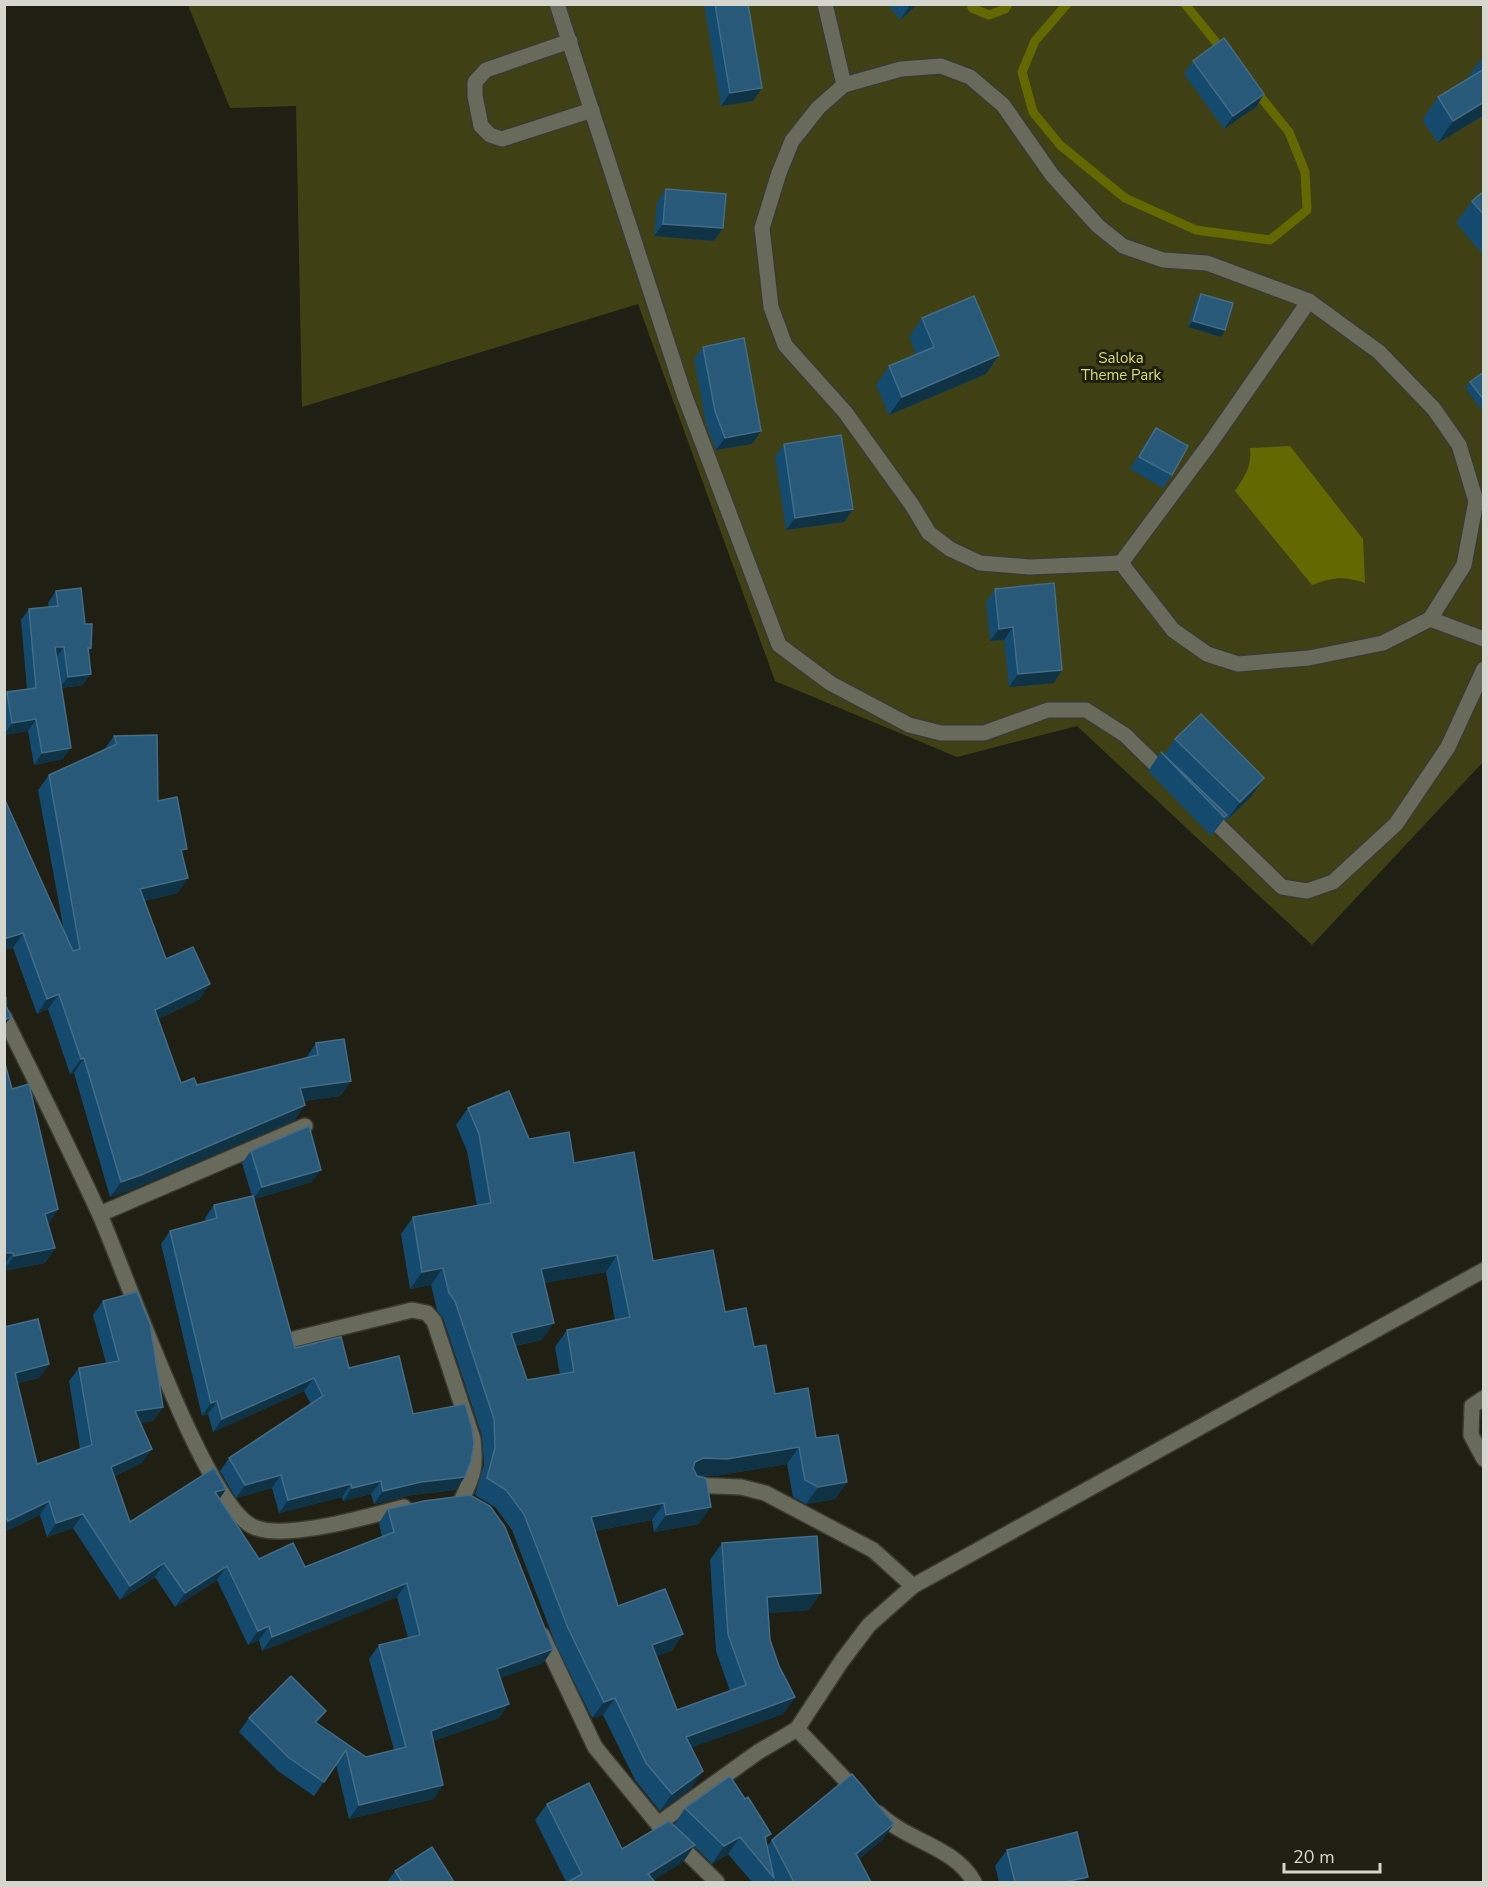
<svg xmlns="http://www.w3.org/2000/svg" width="1488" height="1887" viewBox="0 0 1488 1887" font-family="'Nunito Sans',sans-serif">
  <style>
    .green { fill: #3f4115 }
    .water { fill: #646800 }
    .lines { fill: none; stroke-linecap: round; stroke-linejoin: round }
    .stream { stroke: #646800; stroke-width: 9 }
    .lane-casing { stroke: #3a3a33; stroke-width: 18 }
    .street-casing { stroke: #3a3a33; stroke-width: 18 }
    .lane { stroke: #686a5b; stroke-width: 15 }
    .street { stroke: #686a5b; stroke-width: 15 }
    .wall { fill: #134a6e; fill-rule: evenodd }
    .shaded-wall { fill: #0f3345 }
    .building { fill: #285979; stroke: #436c86; stroke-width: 1.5; fill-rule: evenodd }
    .labels { text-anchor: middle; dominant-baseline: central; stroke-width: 6; stroke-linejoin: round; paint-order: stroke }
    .park-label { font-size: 15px; fill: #d8df6a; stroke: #1f2013 }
  </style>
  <rect width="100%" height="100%" fill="#1f2013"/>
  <polygon class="green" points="188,5 1483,5 1483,762 1312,945 1077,726 957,757 775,681 638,304 302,407 296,106 230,108"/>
  <path class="water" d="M1290 446 1363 539 1365 583C1345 576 1333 577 1312 585L1235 491C1245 476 1252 466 1250 448Z"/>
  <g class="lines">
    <g class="stream">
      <polyline points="971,4 972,8 989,15 1005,9 1008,4"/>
      <polyline points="1067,4 1035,41 1022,72 1033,112 1060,145 1125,198 1196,230 1270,240 1307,210 1305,172 1289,132 1255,90"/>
      <polyline points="1185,4 1224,52"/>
    </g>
    <defs>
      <g id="lane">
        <polyline points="557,4 684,394 779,645 830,683 909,725 941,733 984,733 1048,710 1086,710 1125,735 1168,777"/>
        <polyline points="570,41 486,70 475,82 475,96 481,126 490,135 502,139 592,110"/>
        <polyline points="1205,812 1282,887 1307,891 1333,882 1396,824 1448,747 1484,669"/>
        <polyline points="1484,1398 1472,1406 1471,1435 1484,1459"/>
      </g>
      <g id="street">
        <polyline points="825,4 844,85"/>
        <polyline points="1309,301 1211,442 1121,563 1173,630 1207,654 1238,664 1309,658 1383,643 1430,619 1484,639"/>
        <polyline points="1121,563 1030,567 980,563 950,549 929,533 912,505 845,412 785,345 771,307 762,228 779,173 792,141 818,108 844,85 901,69 941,66 970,77 1003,105 1052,175 1098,226 1123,246 1163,260 1207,263 1309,301 1379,352 1434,409 1459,445 1476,501 1464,565 1430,619"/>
        <path d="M4 1017C36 1082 69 1147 99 1213 125 1270 205 1507 254 1527 285 1541 370 1516 404 1507"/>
        <polyline points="100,1214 305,1126"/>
        <path d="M290 1340 412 1310 427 1313 434 1321 473 1439C476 1467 474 1474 462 1499"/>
        <polyline points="691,1485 741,1487 765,1493 873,1550 913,1586"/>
        <polyline points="542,1635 595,1747 658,1824 717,1882"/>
        <polyline points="797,1729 859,1794"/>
        <path d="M878 1813C908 1842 954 1846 974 1882"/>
        <polyline points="658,1824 758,1752 797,1729 841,1662 869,1625 913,1586 1484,1270"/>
      </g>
    </defs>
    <use href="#lane" class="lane-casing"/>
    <use href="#street" class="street-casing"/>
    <use href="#lane" class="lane"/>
    <use href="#street" class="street"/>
  </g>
  <g class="wall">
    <polygon points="704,4 748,4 753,101 721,106"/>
    <polygon points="887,4 918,4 900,20"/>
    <polygon points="1484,55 1484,115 1438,143 1422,120 1438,97 1465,81"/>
    <polygon points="1193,61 1264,94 1256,107 1224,129 1184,74"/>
    <polygon points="666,189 723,228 714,241 654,236 657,202"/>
    <polygon points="1484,191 1484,256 1456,223 1472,201"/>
    <polygon points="1201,294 1221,337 1188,327 1196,300"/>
    <polygon points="922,318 999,355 986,374 889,415 876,385 889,366 916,354 909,337"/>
    <polygon points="703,347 761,431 752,444 716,450 706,424 694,359"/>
    <polygon points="1484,372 1484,413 1465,388 1470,382"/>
    <polygon points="1156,428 1172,475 1163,488 1130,469 1147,441"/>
    <polygon points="784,444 853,509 844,522 786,530 775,457"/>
    <polygon points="995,589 1054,683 1009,687 1004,640 990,641 986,602"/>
    <polygon points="56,591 85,624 91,648 88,652 83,685 62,688 63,759 34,765 28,731 4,735 4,696 7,692 27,689 21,620 29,609 49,607 48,603"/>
    <polygon points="114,736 158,801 183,855 178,893 144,901 166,959 200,999 158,1019 181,1083 197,1085 306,1058 316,1043 351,1081 340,1096 304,1101 295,1120 131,1190 110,1197 74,1073 70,1074 48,1009 37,1014 13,948 4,950 4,798 64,931 38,790 49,775 104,750"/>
    <polygon points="1175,739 1251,797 1227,820 1225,818 1211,836 1148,771 1161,752 1164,755"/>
    <polygon points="4,1060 12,1089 58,1209 48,1224 55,1248 45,1263 4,1271"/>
    <path d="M468 1108 574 1163 653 1261 725 1312 754 1347 775 1394 816 1438 847 1482 835 1499 806 1504 793 1497 787 1464 715 1476H697L699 1524 654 1532 652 1520 595 1531 618 1606 683 1634 671 1651 657 1656 677 1710 730 1691 716 1651 710 1560 722 1543 809 1610 768 1613 770 1640 779 1666 795 1697 783 1714 692 1747 691 1788 660 1811 635 1780 603 1715 592 1718 556 1645 512 1530 495 1507 475 1495 484 1465 482 1436 443 1318 437 1310 431 1285 410 1289 401 1234 413 1217 477 1206 467 1151 456 1125ZM606 1272 615 1320 567 1330 555 1347 560 1375 527 1380 515 1346 542 1340 544 1283Z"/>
    <polygon points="251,1151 312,1182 254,1199 295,1348 349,1368 413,1414 465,1477 455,1490 412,1495 374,1504 371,1494 343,1501 342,1497 279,1513 272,1488 236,1498 220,1471 229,1458 311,1404 304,1391 213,1432 208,1414 202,1416 161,1244 170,1231 206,1221 205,1218 214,1205 252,1196 242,1163"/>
    <polygon points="103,1301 163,1407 153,1421 140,1423 142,1463 114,1476 130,1522 226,1489 219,1499 259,1559 305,1567 382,1537 379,1523 388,1509 553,1649 543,1663 500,1678 499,1718 433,1741 434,1799 349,1819 336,1764 314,1796 278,1771 239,1732 249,1718 326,1711 317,1723 366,1757 394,1750 369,1659 379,1645 408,1638 397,1597 262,1651 259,1640 248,1645 217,1580 175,1607 155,1577 120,1600 73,1528 47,1537 40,1515 4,1532 4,1327 49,1364 39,1378 17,1383 37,1464 80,1449 69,1381 79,1368 106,1363 93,1315"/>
    <polygon points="547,1804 622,1849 674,1825 685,1808 766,1841 767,1846 772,1840 894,1824 882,1840 859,1859 871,1882 774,1882 773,1880 771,1882 752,1882 728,1854 712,1864 694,1846 683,1862 653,1880 655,1882 566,1882 535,1820"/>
    <polygon points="1007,1850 1084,1882 999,1882 995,1866"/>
    <polygon points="395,1871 454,1882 387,1882"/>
  </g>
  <g class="shaded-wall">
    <polygon points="911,4 918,4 900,20"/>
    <polygon points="762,88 753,101 721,106 730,93"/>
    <polygon points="1264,94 1256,107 1224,129 1233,116"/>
    <polygon points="1484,102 1484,115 1438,143 1453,121"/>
    <polygon points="663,224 723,228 714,241 654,236"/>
    <polygon points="1193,321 1225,330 1221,337 1188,327"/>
    <polygon points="999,355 986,374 889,415 902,397"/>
    <polygon points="761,431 752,444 716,450 725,438"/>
    <polygon points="853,509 844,522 786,530 795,518"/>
    <polygon points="1013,627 1004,640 990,641 999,629"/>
    <polygon points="55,647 64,647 56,658"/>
    <polygon points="1062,670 1054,683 1009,687 1018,674"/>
    <polygon points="91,674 83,685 60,688 68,677"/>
    <polygon points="36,719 28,731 4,735 12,723"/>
    <polygon points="71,748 63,759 34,765 42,753"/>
    <polygon points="1264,778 1251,797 1227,820 1240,802"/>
    <polygon points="188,878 178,893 129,904 140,889"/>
    <polygon points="23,933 13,948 4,950 4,939"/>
    <polygon points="210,984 200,999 145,1025 155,1010"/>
    <polygon points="59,994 48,1009 37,1014 47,999"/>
    <polygon points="11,1017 4,1026 4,1020"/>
    <polygon points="84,1058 74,1073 70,1074 81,1059"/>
    <polygon points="351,1081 340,1096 290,1103 300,1088"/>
    <polygon points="305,1105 295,1120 131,1190 110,1197 121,1182"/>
    <polygon points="321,1170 312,1182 253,1199 262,1187"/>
    <polygon points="58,1209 48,1224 45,1214"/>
    <polygon points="55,1248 45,1263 4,1271 4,1269 14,1256"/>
    <polygon points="4,1253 13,1253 4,1264"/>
    <polygon points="617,1255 606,1272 529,1286 541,1269"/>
    <polygon points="443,1268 431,1285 410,1289 422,1272"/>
    <polygon points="554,1323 542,1340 499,1349 511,1333"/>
    <polygon points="49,1364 39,1378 5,1386 15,1373"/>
    <polygon points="314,1378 304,1391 213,1432 222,1419"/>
    <polygon points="217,1401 208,1414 202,1416 211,1403"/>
    <polygon points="163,1407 153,1421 125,1425 135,1411"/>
    <polygon points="799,1447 787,1464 715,1476 691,1475 695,1462 703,1458"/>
    <polygon points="152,1449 142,1463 101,1481 111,1467"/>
    <polygon points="281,1475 272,1488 236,1498 245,1485"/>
    <polygon points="465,1477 455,1490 412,1495 374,1504 383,1491 421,1482"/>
    <polygon points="381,1481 371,1494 343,1501 352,1488"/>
    <polygon points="847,1482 835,1499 806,1504 818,1487"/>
    <polygon points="351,1484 342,1497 279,1513 288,1500"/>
    <polygon points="226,1489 217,1503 215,1492"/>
    <polygon points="49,1501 40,1515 4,1532 4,1526 8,1521"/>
    <polygon points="664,1503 652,1520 579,1534 591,1517"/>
    <polygon points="711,1507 699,1524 654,1532 666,1515"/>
    <polygon points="83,1514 73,1528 47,1537 56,1523"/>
    <polygon points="164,1563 155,1577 120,1600 130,1586"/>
    <polygon points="227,1566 217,1580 175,1607 185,1593"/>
    <polygon points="407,1583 397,1597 262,1651 272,1637"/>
    <polygon points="821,1593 809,1610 755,1614 767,1597"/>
    <polygon points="269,1626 259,1640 248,1645 258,1631"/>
    <polygon points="683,1634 671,1651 641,1662 652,1645"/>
    <polygon points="553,1649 543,1663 487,1683 497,1669"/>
    <polygon points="795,1697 783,1714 674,1754 686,1737"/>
    <polygon points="615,1698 603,1715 592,1718 604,1702"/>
    <polygon points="509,1704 499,1718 421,1745 431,1731"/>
    <polygon points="326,1711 316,1725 315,1722"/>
    <polygon points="703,1771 691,1788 660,1811 672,1794"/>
    <polygon points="443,1785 434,1799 349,1819 359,1805"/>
    <polygon points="894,1824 882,1840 845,1871 856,1854"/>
    <polygon points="771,1834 759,1851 753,1854 765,1837"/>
    <polygon points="740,1837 728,1854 712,1864 724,1846"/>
    <polygon points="695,1845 683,1862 650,1882 648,1874"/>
    <polygon points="1088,1877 1084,1882 1065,1882"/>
  </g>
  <g class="building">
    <polygon points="715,4 748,4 762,88 730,93"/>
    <polygon points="1224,38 1264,94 1233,116 1193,61"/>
    <polygon points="1484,69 1484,102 1453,121 1438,97"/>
    <polygon points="666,189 726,194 723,228 663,224"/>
    <polygon points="1484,191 1484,215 1472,201"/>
    <polygon points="1201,294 1233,303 1225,330 1193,321"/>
    <polygon points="974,296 999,355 902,397 889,366 934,347 922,318"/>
    <polygon points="744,338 761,431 725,438 715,411 703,347"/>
    <polygon points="1484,372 1484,400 1470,382"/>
    <polygon points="1156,428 1188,446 1172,475 1139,457"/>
    <polygon points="841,435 853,509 795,518 784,444"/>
    <polygon points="1054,583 1062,670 1018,674 1013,627 999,629 995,589"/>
    <polygon points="81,588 85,624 92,624 91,648 88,648 91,674 68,677 64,647 55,647 71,748 42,753 36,719 12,723 7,692 36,688 29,609 58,606 56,591"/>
    <polygon points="1201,714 1264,778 1240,802 1175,739"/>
    <polygon points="157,735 158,801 177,797 187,849 181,850 188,878 140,889 166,959 193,947 210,984 155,1010 181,1083 194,1078 197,1085 318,1055 316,1043 344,1039 351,1081 300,1088 305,1105 141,1175 121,1182 84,1058 81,1059 59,994 47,999 23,933 4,939 4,798 73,951 80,949 49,775 117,744 114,736"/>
    <polygon points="1161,752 1227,815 1224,817"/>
    <polygon points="4,993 6,998 6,1006 11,1017 4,1020"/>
    <polygon points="4,1060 12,1089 29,1084 58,1209 45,1214 55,1248 14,1256 13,1253 4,1253"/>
    <path d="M509 1091 529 1139 569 1132 574 1163 634 1152 653 1261 713 1250 725 1312 746 1308 754 1347 766 1345 775 1394 808 1388 816 1438 838 1435 847 1482 818 1487 805 1480 799 1447 727 1459 703 1458 695 1462 693 1468 697 1476 706 1478 711 1507 666 1515 664 1503 591 1517 618 1606 665 1589 683 1634 652 1645 677 1710 746 1685 728 1634 722 1543 817 1536 821 1593 767 1597 770 1640 779 1666 795 1697 686 1737 703 1771 672 1794 646 1763 615 1698 604 1702 568 1628 524 1514 506 1490 487 1478 495 1448 494 1419 455 1301 449 1293 443 1268 422 1272 413 1217 491 1203 479 1134 468 1108ZM617 1255 630 1317 567 1330 574 1372 527 1380 511 1333 554 1323 541 1269Z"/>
    <polygon points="309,1126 321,1170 262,1187 251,1151"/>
    <polygon points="253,1196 295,1348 341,1337 349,1368 399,1356 413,1414 465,1404 472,1428 474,1444 471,1461 465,1477 421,1482 383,1491 381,1481 352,1488 351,1484 288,1500 281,1475 245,1485 229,1458 323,1396 314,1378 222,1419 217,1401 211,1403 170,1231 217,1218 214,1205"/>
    <polygon points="137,1292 150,1324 163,1407 135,1411 152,1449 111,1467 130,1522 214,1468 226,1489 215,1492 259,1559 293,1543 305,1567 394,1532 388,1509 424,1501 470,1495 490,1506 505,1527 553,1649 497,1669 509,1704 431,1731 443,1785 359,1805 346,1750 324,1782 288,1757 249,1718 291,1676 326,1711 315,1722 366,1757 406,1747 379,1645 420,1635 407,1583 272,1637 269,1626 258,1631 227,1566 185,1593 164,1563 130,1586 83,1514 56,1523 49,1501 8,1521 4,1513 4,1327 38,1319 49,1364 15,1373 37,1464 92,1445 79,1368 119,1361 103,1301"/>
    <polygon points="852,1774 894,1824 856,1854 871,1882 794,1882 772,1840"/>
    <polygon points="730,1776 745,1799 748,1797 771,1834 765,1837 774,1878 740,1837 724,1846 685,1808"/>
    <polygon points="589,1783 622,1849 669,1821 695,1845 648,1874 655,1882 568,1882 582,1874 547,1804"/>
    <polygon points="1077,1832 1088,1877 1065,1882 1015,1882 1007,1850"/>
    <polygon points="432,1847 454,1882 402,1882 395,1871"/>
  </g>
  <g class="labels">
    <g class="park-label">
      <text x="1121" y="358">Saloka<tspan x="1121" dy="17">Theme Park</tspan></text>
    </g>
  </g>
  <rect width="1488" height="1887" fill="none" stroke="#d5d6ce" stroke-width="12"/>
  <path d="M1284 1863v9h96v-9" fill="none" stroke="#d5d6ce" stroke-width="3"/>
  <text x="1293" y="1863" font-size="18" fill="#d5d6ce" stroke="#1f2013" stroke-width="4.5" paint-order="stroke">20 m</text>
</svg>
